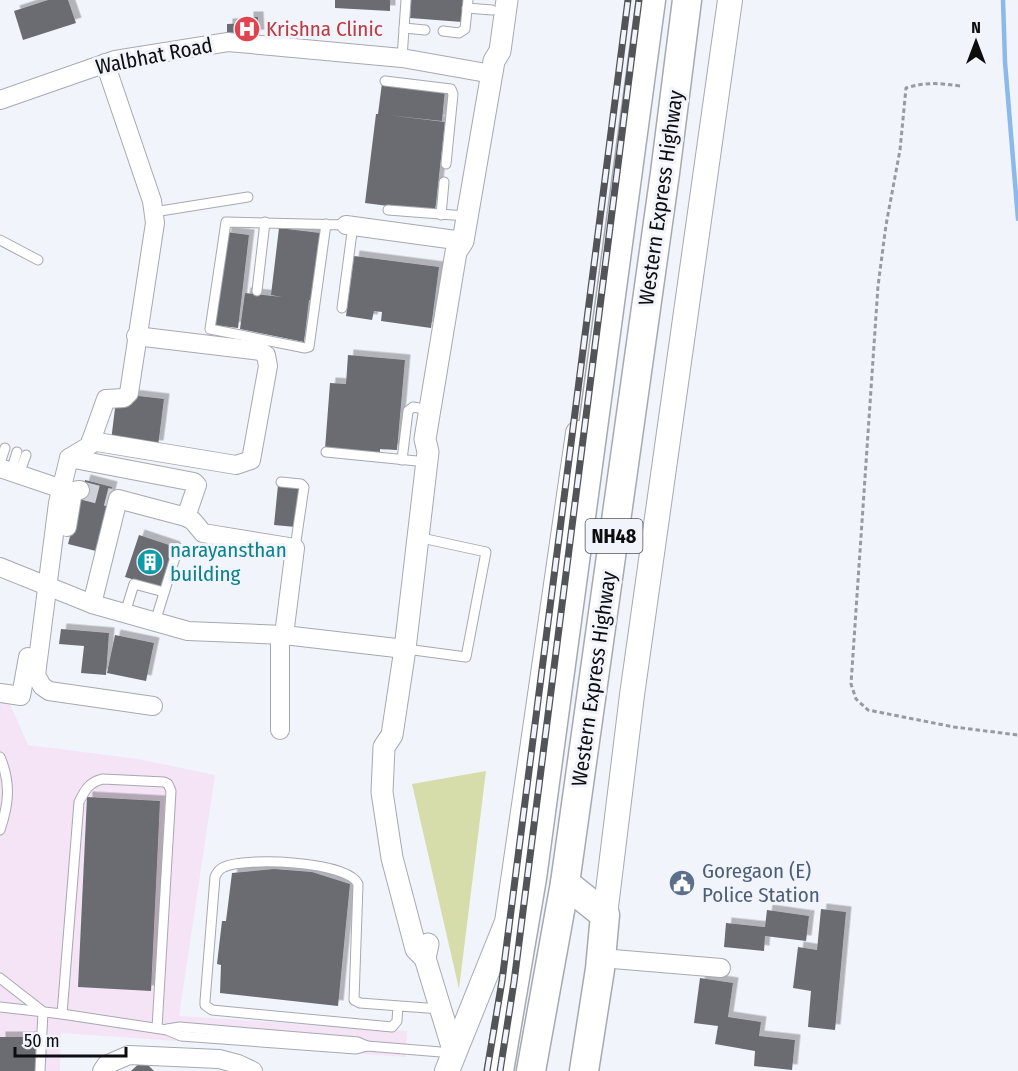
<svg xmlns="http://www.w3.org/2000/svg" width="1018" height="1071" viewBox="0 0 1018 1071" font-family="'Fira Sans Condensed',sans-serif">
  <style>
    .commercial { fill: #f4e4f6 }
    .green { fill: #d7ddaa }
    .lines { fill: none; stroke-linecap: round; stroke-linejoin: round }
    .stream { stroke: #8bb9ea; stroke-width: 4.5 }
    .building { fill: #6a6c72; filter: url(#shadow) }
    .minor-tunnel { stroke: #cfd1d8; stroke-width: 18; stroke-dasharray: 18 9; stroke-linecap: butt }
    .service-casing { stroke: #a6a9b0; stroke-width: 11 }
    .minor-casing { stroke: #a6a9b0; stroke-width: 20 }
    .tertiary-casing { stroke: #a6a9b0; stroke-width: 23 }
    .secondary-casing { stroke: #a6a9b0; stroke-width: 26 }
    .trunk-casing { stroke: #a6a9b0; stroke-width: 31 }
    .path { stroke: #989a9f; stroke-width: 3; stroke-dasharray: 4.5 3; stroke-linecap: butt }
    .service { stroke: #fff; stroke-width: 9 }
    .minor { stroke: #fff; stroke-width: 18 }
    .tertiary { stroke: #fff; stroke-width: 21 }
    .secondary { stroke: #fff; stroke-width: 24 }
    .trunk { stroke: #fff; stroke-width: 28 }
    .rail-casing { stroke: #535458; stroke-width: 7 }
    .rail { stroke: #f1f4fb; stroke-width: 4.5; stroke-dasharray: 14; stroke-linecap: butt }
    .labels { text-anchor: middle; dominant-baseline: central; stroke-width: 6; stroke-linejoin: round; paint-order: stroke }
    .shield { fill: #f1f4fb; stroke: #515256; stroke-width: 1.5 }
    .shield-label { font-size: 20px; font-weight: bold; fill: #0d0d10 }
    .health-label { font-size: 21px; fill: #be3a42; stroke: #f1f4fb; text-anchor: start }
    .street-label { font-size: 21px; fill: #0d0d10; stroke: #f1f4fb }
    .culture-label { font-size: 21px; fill: #0d838f; stroke: #f1f4fb; text-anchor: start }
    .service-label { font-size: 21px; fill: #4e5e75; stroke: #f1f4fb; text-anchor: start }
  </style>
  <defs>
    <filter id="shadow"><feDropShadow dx="5.5" dy="-5.5" stdDeviation="0" flood-color="#0004"/></filter>
  </defs>
  <rect width="100%" height="100%" fill="#f1f4fb"/>
  <polygon class="commercial" points="0,687 3,688 28,745 138,759 215,775 179,1016 407,1031 406,1057 61,1033 60,1071 0,1071"/>
  <polygon class="green" points="486,771 459,989 412,784"/>
  <g class="lines">
    <polyline class="stream" points="1003,0 1005,62 1018,219"/>
  </g>
  <g class="building">
    <polygon points="48,0 68,0 76,23 23,40 14,11"/>
    <polygon points="335,0 390,0 390,11 335,8"/>
    <polygon points="411,0 463,0 462,22 410,18"/>
    <polygon points="248,17 258,17 259,35 227,37 227,24 248,23"/>
    <polygon points="382,83 445,90 442,121 387,115 445,122 435,212 365,203 376,114 378,114"/>
    <polygon points="279,228 320,233 312,300 309,300 304,342 240,329 245,293 282,297 271,295"/>
    <polygon points="226,232 249,235 238,328 213,325"/>
    <polygon points="354,256 439,267 431,328 381,321 382,312 374,311 372,320 346,316"/>
    <polygon points="348,355 405,360 397,450 380,449 380,455 325,449 330,383 346,384"/>
    <polygon points="130,395 164,399 158,446 111,441 116,400"/>
    <polygon points="85,480 112,487 96,551 68,544"/>
    <polygon points="278,485 300,487 296,527 274,525"/>
    <polygon points="139,535 175,547 162,588 125,577"/>
    <polygon points="61,629 109,633 106,675 81,673 84,646 59,644"/>
    <polygon points="115,635 154,643 146,681 107,673"/>
    <polygon points="87,797 160,801 151,991 78,987"/>
    <polygon points="274,869 312,872 350,884 338,1006 220,993 221,965 217,964 222,921 226,921 232,873"/>
    <polygon points="821,909 846,912 835,1030 808,1027 811,991 793,988 798,947 817,950"/>
    <polygon points="767,910 809,916 806,941 765,936 764,951 724,947 726,923 765,927"/>
    <polygon points="700,978 733,983 728,1017 761,1022 759,1036 795,1040 792,1070 754,1066 755,1051 715,1044 718,1026 694,1023"/>
    <polygon points="0,1037 36,1037 35,1071 0,1071"/>
    <polygon points="143,1060 154,1071 131,1071"/>
  </g>
  <g class="lines">
    <polyline class="minor-tunnel" points="80,490 111,498"/>
    <defs>
      <g id="service">
        <polyline points="467,8 492,10"/>
        <polyline points="404,28 425,30"/>
        <polyline points="443,31 459,33 465,29 468,0"/>
        <polyline points="402,58 406,0"/>
        <polyline points="385,81 451,89 453,94 446,164"/>
        <polyline points="388,210 466,216"/>
        <polyline points="154,212 248,197"/>
        <polyline points="441,215 444,182"/>
        <polyline points="326,224 309,347 305,348 210,329 226,222 346,225"/>
        <polyline points="0,240 38,260"/>
        <polyline points="257,291 265,222"/>
        <polyline points="342,308 353,225"/>
        <polyline points="326,452 427,462"/>
        <polyline points="402,460 408,411 413,407 430,410"/>
        <polyline points="0,463 5,448"/>
        <polyline points="11,471 17,452"/>
        <polyline points="19,474 26,455"/>
        <polyline points="281,482 301,484 304,487 295,548"/>
        <polyline points="125,613 134,584 164,592"/>
        <polyline points="155,622 178,548"/>
        <polyline points="406,649 466,657 486,552 417,537"/>
        <path d="M0 757C11 783 9 804 0 830"/>
        <polyline points="0,978 41,1010"/>
        <path d="M398 1006 397 1021 392 1027 212 1010 205 1005V1001L215 877C217 872 219 869 224 867 245 857 348 861 358 884L354 1000 360 1003 440 1009"/>
        <polyline points="0,1007 62,1014 167,1030 181,1036 356,1049 367,1046 453,1053"/>
        <path d="M62 1014 79 802C85 790 89 782 103 779L164 782 168 784 171 791 157 1028"/>
        <polyline points="167,1029 180,1027 358,1042 367,1046"/>
        <polyline points="40,1071 43,1012"/>
      </g>
      <g id="minor">
        <polyline points="0,100 115,60 228,42 402,58 492,74"/>
        <polyline points="346,225 463,241"/>
        <polyline points="136,336 260,351 266,355 268,366 251,460 236,465 91,441 89,446 69,458 58,503 36,675 42,686 49,691 153,706"/>
        <polyline points="91,441 106,399 124,398 129,393 155,223 152,201 105,63"/>
        <polyline points="69,458 194,482 197,485 186,517 118,499 92,604"/>
        <polyline points="0,468 62,489"/>
        <polyline points="186,517 193,521 203,533 295,548 284,635"/>
        <polyline points="67,527 73,491 80,490"/>
        <polyline points="0,567 92,604 188,631 284,635 405,649"/>
        <polyline points="280,635 280,730"/>
        <polyline points="0,693 21,696 28,657"/>
        <polyline points="601,958 721,968"/>
        <polyline points="102,1071 106,1065 129,1055 219,1059 238,1064 253,1071"/>
      </g>
      <g id="tertiary">
        <polyline points="428,944 425,958 454,1053"/>
        <polyline points="425,958 416,949 392,858 382,792 384,747 392,735 405,649 428,452 425,439 456,252 463,241 494,61 500,51 507,0"/>
      </g>
      <g id="secondary">
        <polyline points="605,915 632,695 730,0"/>
        <polyline points="447,1071 507,922 578,433"/>
      </g>
      <g id="trunk">
        <polyline points="565,883 605,915 600,969 584,1071"/>
        <polyline points="499,1071 532,878 651,0"/>
        <polyline points="531,1071 565,883 665,173 687,0"/>
      </g>
    </defs>
    <use href="#service" class="service-casing"/>
    <use href="#minor" class="minor-casing"/>
    <use href="#tertiary" class="tertiary-casing"/>
    <use href="#secondary" class="secondary-casing"/>
    <use href="#trunk" class="trunk-casing"/>
    <path class="path" d="M960 86C940 83 925 82 906 88L900 150 886 225 878 286 851 684 856 699 868 710 954 727 1018 735"/>
    <use href="#service" class="service"/>
    <use href="#minor" class="minor"/>
    <use href="#tertiary" class="tertiary"/>
    <use href="#secondary" class="secondary"/>
    <use href="#trunk" class="trunk"/>
    <defs>
      <g id="rail">
        <polyline points="487,1071 502,981 628,0"/>
        <polyline points="500,1071 514,982 639,0"/>
      </g>
    </defs>
    <use href="#rail" class="rail-casing"/>
    <use href="#rail" class="rail"/>
  </g>
  <defs>
    <symbol id="hospital-disc" viewBox="-11 -11 22 22"><circle r="9.5" fill="#e0444e" stroke="#f1f4fb"/><path d="M-5-5h3v3.5h4V-5h3V5h-3V1.5h-4V5h-3Z" fill="#fff"/></symbol>
    <symbol id="building-disc" viewBox="-11 -11 22 22"><circle r="9.5" fill="#0f9aa8" stroke="#f1f4fb"/><path d="M-4-6H4V6H1V3H-1V6H-4ZM-2.5-4.3h1.7v1.8h-1.7ZM.8-4.3h1.7v1.8H.8ZM-2.5-1h1.7V.8h-1.7ZM.8-1h1.7V.8H.8Z" fill="#fff"/></symbol>
    <symbol id="civic-disc" viewBox="-11 -11 22 22"><circle r="9.5" fill="#5c6f8a" stroke="#f1f4fb"/><path d="M-.6-6.5H3V-4.5H.6V-3L4-1V1h2V6H-6V1h2V-1L-.6-3ZM-1.2 2.5V6h2.4V2.5Z" fill="#fff"/></symbol>
  </defs>
  <g fill-rule="evenodd">
    <use href="#hospital-disc" x="232" y="14" width="30" height="30"/>
    <use href="#building-disc" x="135" y="547" width="30" height="30"/>
    <use href="#civic-disc" x="667" y="868" width="30" height="30"/>
  </g>
  <g class="labels">
    <rect class="shield" x="585.5" y="519" width="57" height="34" rx="4.5"/>
    <g class="shield-label">
      <text x="614" y="536">NH48</text>
    </g>
    <g class="health-label">
      <text x="266" y="29">Krishna Clinic</text>
    </g>
    <g class="street-label">
      <text transform="translate(154 56) rotate(-11)">Walbhat Road</text>
      <text transform="translate(661 198) rotate(-82)">Western Express Highway</text>
      <text transform="translate(594 679) rotate(-82)">Western Express Highway</text>
    </g>
    <g class="culture-label">
      <text x="170" y="550">narayansthan<tspan x="170" dy="24">building</tspan></text>
    </g>
    <g class="service-label">
      <text x="702" y="871">Goregaon (E)<tspan x="702" dy="24">Police Station</tspan></text>
    </g>
  </g>
  <g transform="translate(976 42)" stroke="#f1f4fb" stroke-width="4.5" paint-order="stroke">
  <path d="M0-4.5L10 22L0 15L-10 22Z" fill="#0d0d10"/>
  <text y="-9" font-size="16" font-weight="bold" text-anchor="middle" fill="#0d0d10">N</text>
  </g>
  <path d="M15 1047v9h111v-9" fill="none" stroke="#0d0d10" stroke-width="3"/>
  <text x="24" y="1047" font-size="18" fill="#0d0d10" stroke="#f1f4fb" stroke-width="4.5" paint-order="stroke">50 m</text>
</svg>
